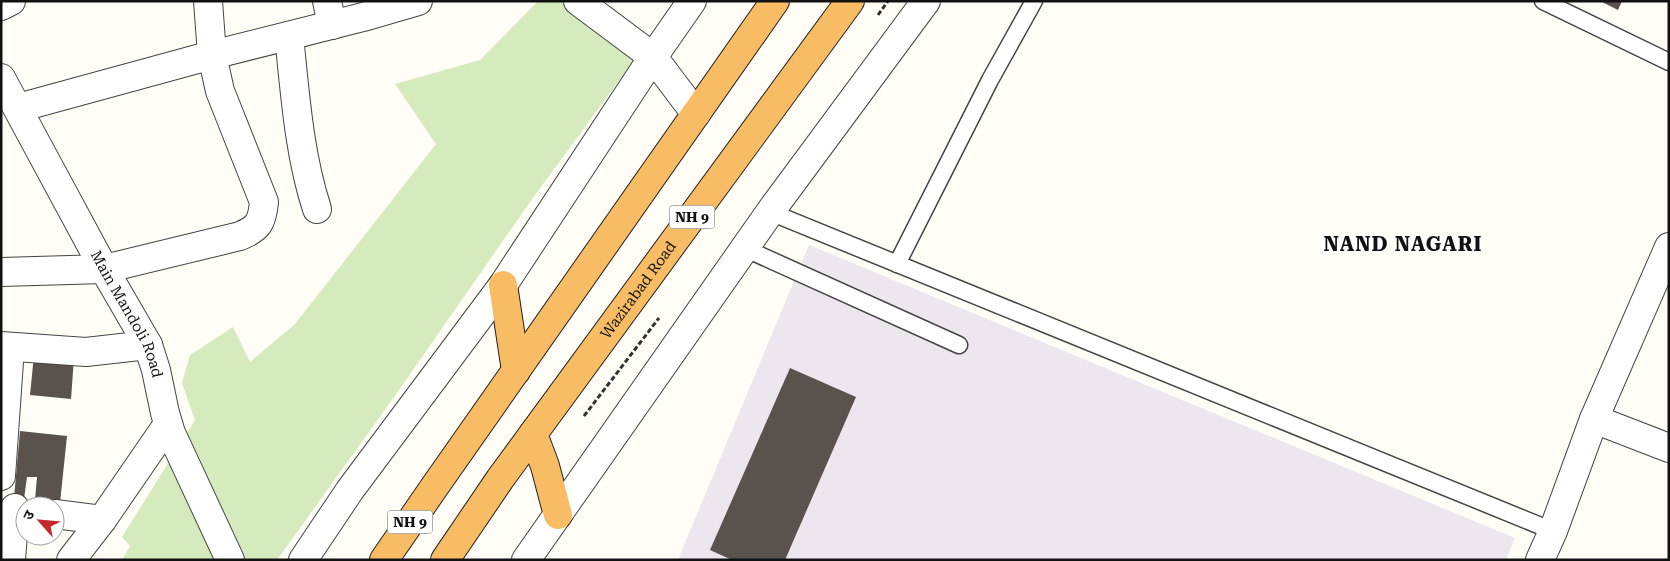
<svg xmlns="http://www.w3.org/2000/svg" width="1670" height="561" viewBox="0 0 1670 561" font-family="'Roboto Serif','Noto Sans Devanagari',serif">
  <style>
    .industrial { fill: #eee6ef }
    .green { fill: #d5ebbd }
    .building { fill: #5a524d }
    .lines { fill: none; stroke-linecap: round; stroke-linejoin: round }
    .service-casing { stroke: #444; stroke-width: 19 }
    .minor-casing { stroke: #444; stroke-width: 30 }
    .tertiary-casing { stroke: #444; stroke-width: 30 }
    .trunk-casing { stroke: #222; stroke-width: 30 }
    .path { stroke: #333; stroke-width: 3; stroke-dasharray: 5 2.5; stroke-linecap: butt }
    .service { stroke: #fff; stroke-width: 16 }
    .minor { stroke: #fff; stroke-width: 28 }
    .tertiary { stroke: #fff; stroke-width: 28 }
    .trunk { stroke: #f7bc64; stroke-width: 28 }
    .labels { text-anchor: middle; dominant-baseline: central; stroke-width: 5; stroke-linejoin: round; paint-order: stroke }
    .shield { fill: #fff; stroke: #585858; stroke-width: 1 }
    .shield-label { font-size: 14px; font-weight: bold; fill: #111 }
    .street-label { font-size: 15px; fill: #111; stroke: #fff }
    .district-label { font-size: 20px; font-weight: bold; letter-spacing: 1px; fill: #111; stroke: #fff }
  </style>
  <rect width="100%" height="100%" fill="#fffdf5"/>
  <polygon class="industrial" points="809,245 1515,538 1506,560 678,560"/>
  <polygon class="green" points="538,1 560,1 637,56 530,202 399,390 277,560 122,560 130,546 122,537 195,420 182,383 190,355 233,327 250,362 295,324 436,144 395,84 480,60"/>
  <g class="building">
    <polygon points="1600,1 1622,1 1618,10"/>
    <polygon points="34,355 74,358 71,399 30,395"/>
    <polygon points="790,368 856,397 785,560 732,560 710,550"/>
    <polygon points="20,431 67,436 60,503 35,500 37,477 27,477 24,499 14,498"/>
  </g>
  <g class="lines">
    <defs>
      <g id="service">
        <polyline points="1543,1 1669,62"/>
        <polyline points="770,212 1553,531"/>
        <polyline points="744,248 959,345"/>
        <polyline points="897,264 990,80 1034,1"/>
      </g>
      <g id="minor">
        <polyline points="327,1 332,25"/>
        <polyline points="578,1 653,57 696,114"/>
        <polyline points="1,6 11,1"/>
        <path d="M289 36C295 93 299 154 317 209"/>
        <polyline points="18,108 212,55 363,17 418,1"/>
        <path d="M1 272 104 269 240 236C259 228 262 222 264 202L220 91 212 55 208 1"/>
        <polyline points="1,346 86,352 148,345"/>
        <polyline points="1594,419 1669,448"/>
        <polyline points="1,476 10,347"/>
        <polyline points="55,514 102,520"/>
        <polyline points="11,560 15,508"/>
        <polyline points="71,560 102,520 168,424"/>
        <polyline points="1540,560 1553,531 1594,419 1669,247"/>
      </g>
      <g id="tertiary">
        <path id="s1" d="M1 78 104 269 148 345 156 370 165 413 171 433 230 560"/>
        <polyline points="303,560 350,490 503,285 653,57 692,1"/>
        <polyline points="526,560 770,212 926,1"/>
      </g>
      <g id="trunk">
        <polyline points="503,285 516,371"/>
        <polyline points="533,434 545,466 558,515"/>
        <polyline points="384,560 435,486 775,1"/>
        <path id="s2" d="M445 560 500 479 850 1"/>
      </g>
    </defs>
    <use href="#service" class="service-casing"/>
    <use href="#minor" class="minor-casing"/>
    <use href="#tertiary" class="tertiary-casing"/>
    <use href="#trunk" class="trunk-casing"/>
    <g class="path">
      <polyline points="878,15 888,1"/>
      <polyline points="584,416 659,318"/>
    </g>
    <use href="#service" class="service"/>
    <use href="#minor" class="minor"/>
    <use href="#tertiary" class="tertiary"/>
    <use href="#trunk" class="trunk"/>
  </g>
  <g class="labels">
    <g class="shield">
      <rect x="669.5" y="205.5" width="45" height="23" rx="4"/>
      <rect x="387.5" y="510.5" width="45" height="23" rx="4"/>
    </g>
    <g class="shield-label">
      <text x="692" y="217">NH 9</text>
      <text x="410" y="522">NH 9</text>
    </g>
    <g class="street-label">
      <text stroke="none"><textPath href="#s2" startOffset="332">Wazirabad Road</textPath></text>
      <text stroke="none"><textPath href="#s1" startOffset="268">Main Mandoli Road</textPath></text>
    </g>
    <g class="district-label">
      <text x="1403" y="244">NAND NAGARI</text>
    </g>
  </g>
  <rect width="1670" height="561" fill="none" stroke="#111111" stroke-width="5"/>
  <g transform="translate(40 521) rotate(297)"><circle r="24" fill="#ffffff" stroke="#a0a0a0"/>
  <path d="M0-4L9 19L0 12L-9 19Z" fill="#c4262e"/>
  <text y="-8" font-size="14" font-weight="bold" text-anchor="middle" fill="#111111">उ</text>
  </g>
</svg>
